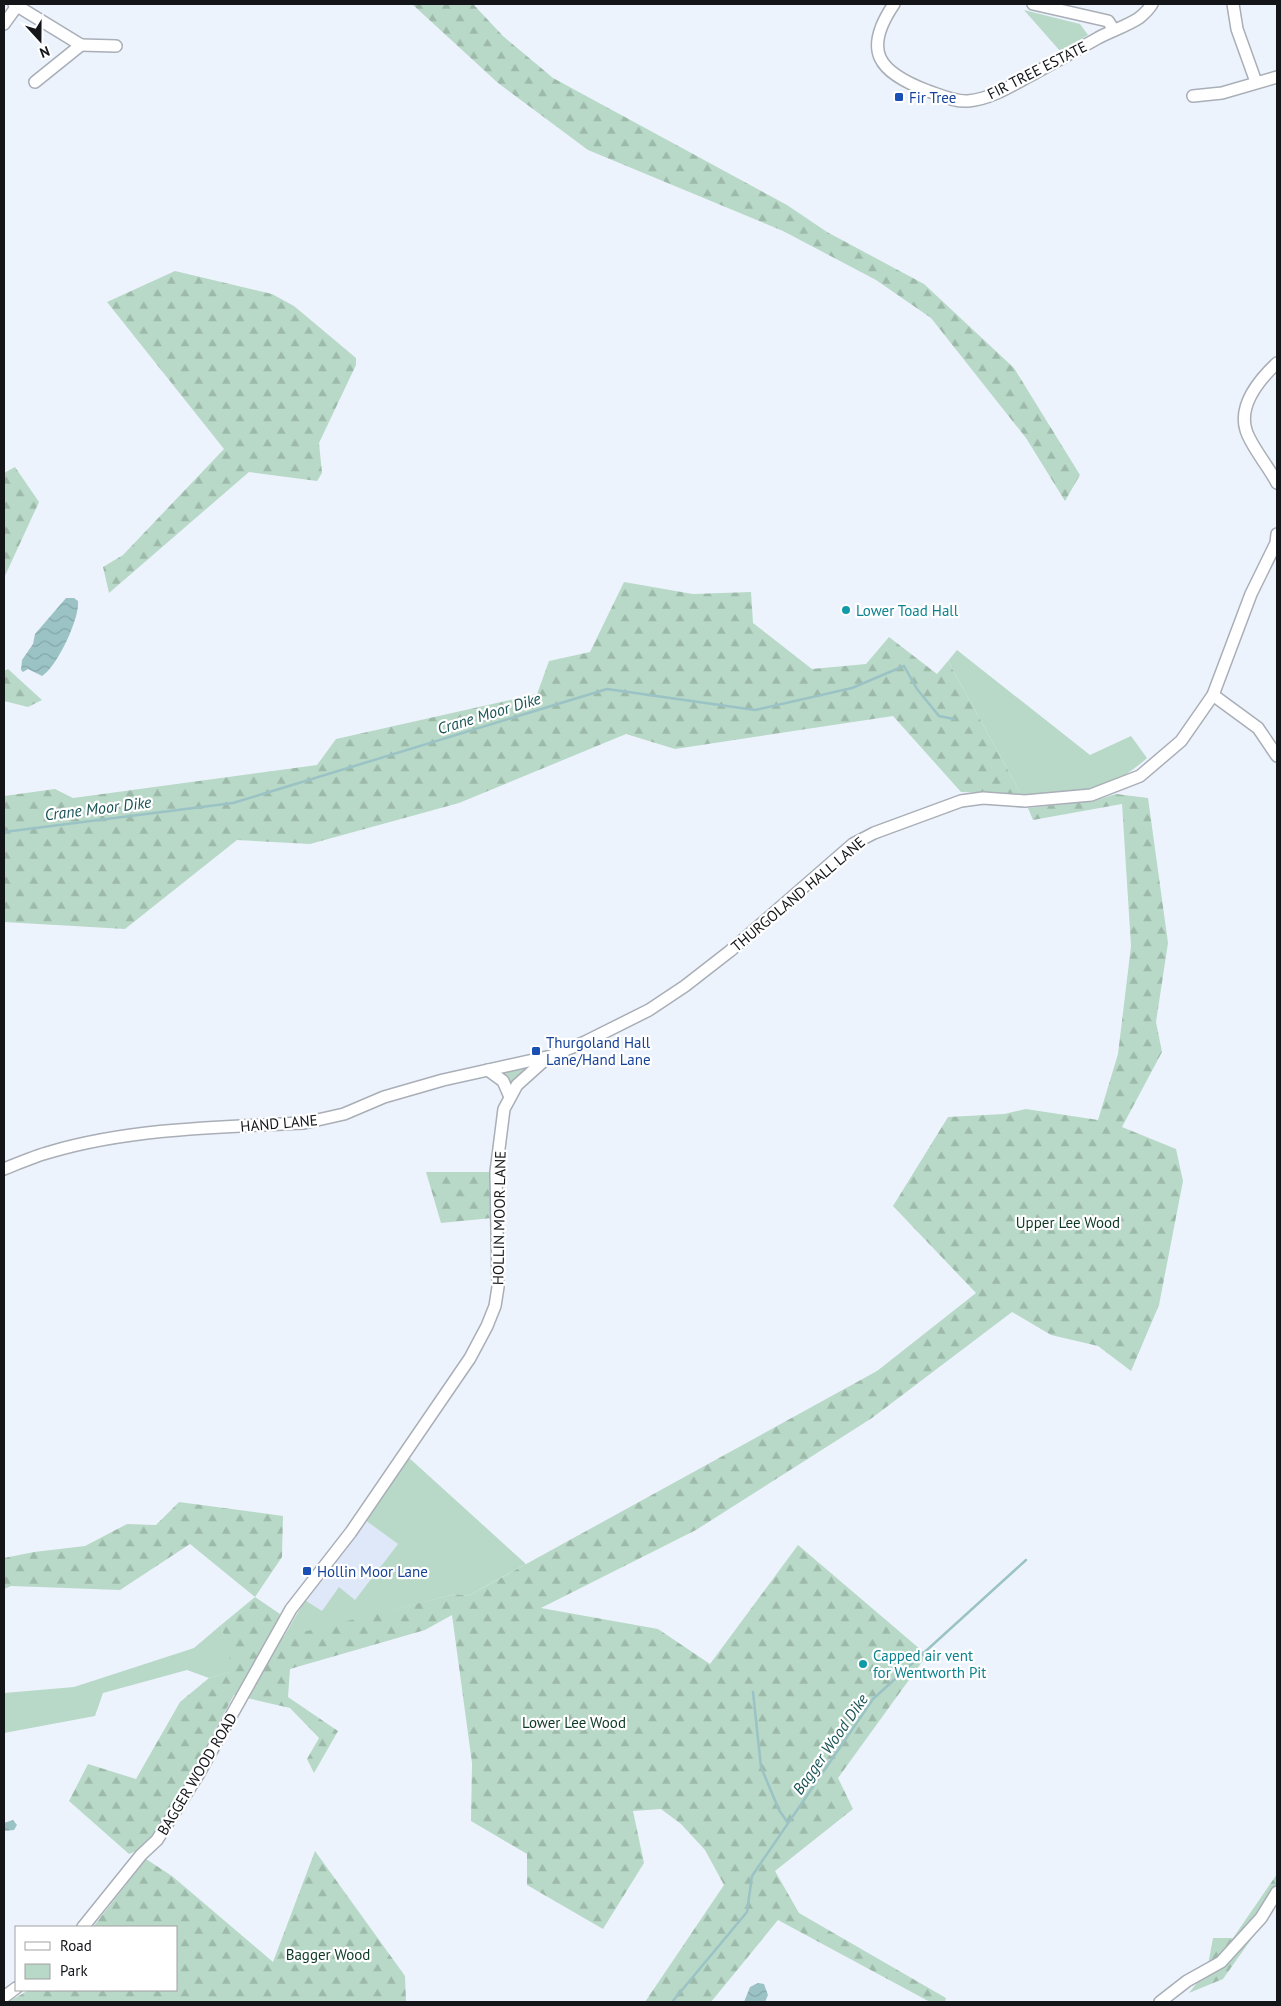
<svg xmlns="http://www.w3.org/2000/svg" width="1281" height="2006" viewBox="0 0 1281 2006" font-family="'PT Sans',sans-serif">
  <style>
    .built { fill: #dfe8f9 }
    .green { fill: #b8d9c7 }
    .forest { fill: url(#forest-firs) }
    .water { fill: url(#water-waves) }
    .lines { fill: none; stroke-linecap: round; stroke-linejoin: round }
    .stream { stroke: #9bc3c5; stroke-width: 2.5 }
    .minor-casing { stroke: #a9aeb7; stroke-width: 14 }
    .minor { stroke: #fff; stroke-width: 11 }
    .transit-dot { fill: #1a4fb4; stroke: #fff; stroke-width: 2 }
    .culture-dot { fill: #0f9aa8; stroke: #fff; stroke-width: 2 }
    .labels { text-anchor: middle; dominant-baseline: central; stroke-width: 4.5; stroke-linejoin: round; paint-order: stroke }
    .street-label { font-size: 15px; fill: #141519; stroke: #fff }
    .transit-label { font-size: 15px; fill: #164399; stroke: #fff; text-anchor: start }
    .culture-label { font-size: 15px; fill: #0d838f; stroke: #fff; text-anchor: start }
    .park-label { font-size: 15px; fill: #0e3926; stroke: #fff }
    .water-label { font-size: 16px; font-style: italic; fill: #1a5355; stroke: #fff }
  </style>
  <defs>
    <pattern id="forest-firs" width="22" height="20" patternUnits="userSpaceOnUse" patternTransform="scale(1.25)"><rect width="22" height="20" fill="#b8d9c7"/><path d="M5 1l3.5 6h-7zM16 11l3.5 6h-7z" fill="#9db9aa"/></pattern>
    <pattern id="water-waves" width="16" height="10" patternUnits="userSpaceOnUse" patternTransform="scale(1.25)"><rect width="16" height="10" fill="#9bc3c5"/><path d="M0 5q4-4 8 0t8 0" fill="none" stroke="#85a7a9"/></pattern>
  </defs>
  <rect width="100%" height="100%" fill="#edf3fd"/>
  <polygon class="built" points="365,1520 398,1544 355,1601 322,1611 306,1600"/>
  <g class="green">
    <polygon points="1024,10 1080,24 1088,35 1060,51"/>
    <path d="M957 650 1090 755 1131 736 1147 758C1137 767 1125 776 1112 782 1090 793 1046 794 1021 794L948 661Z"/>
    <polygon points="536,1063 512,1089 500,1072"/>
    <polygon points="407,1456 526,1564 468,1596 455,1594 283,1638 305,1600 322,1611 339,1587 355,1600 398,1544 365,1520"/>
    <polygon points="221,1625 234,1671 209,1678 187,1670 103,1693 95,1716 4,1733 4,1693 74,1687 194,1648"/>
  </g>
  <g class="forest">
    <polygon points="412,4 473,4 503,36 553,78 787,205 827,232 924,284 1014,368 1080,475 1065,501 1026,438 931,318 876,280 783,231 588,150 498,83"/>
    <polygon points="175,271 272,294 294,306 356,358 356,365 319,443 322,473 317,481 249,472 109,593 103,567 123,555 224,449 107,302"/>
    <polygon points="15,467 39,502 4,578 4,473"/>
    <polygon points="624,582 693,594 751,592 753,623 812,669 866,664 889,637 937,674 948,661 1021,794 961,792 893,716 675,749 626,734 459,803 310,844 237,840 125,929 4,922 4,796 55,789 73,798 317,765 336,739 537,694 549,661 590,652"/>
    <polygon points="8,669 42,700 28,707 4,701 4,671"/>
    <polygon points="1116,794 1148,798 1168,943 1156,1022 1162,1052 1122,1127 1176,1149 1183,1181 1159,1305 1131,1371 1098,1346 1051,1335 1012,1312 872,1418 696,1530 541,1608 658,1629 710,1664 798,1545 927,1655 838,1778 853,1809 775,1871 799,1913 946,1998 945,2002 930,2002 778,1920 711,2002 645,2002 724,1885 705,1850 681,1824 661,1809 633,1811 644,1863 603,1929 527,1885 527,1854 471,1821 472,1763 452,1615 425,1630 290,1669 288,1697 338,1731 314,1773 307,1759 319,1738 290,1708 234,1695 192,1772 154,1837 139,1850 129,1854 69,1801 88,1764 136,1779 180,1702 209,1678 233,1671 221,1625 255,1597 190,1544 120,1590 11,1586 4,1589 4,1558 34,1552 85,1546 127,1524 156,1525 179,1502 283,1516 282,1557 255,1597 280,1614 273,1633 283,1637 455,1594 468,1596 877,1371 976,1293 893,1206 948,1117 1004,1114 1026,1109 1098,1120 1118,1054 1131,946 1122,804 1033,820 1028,808 1093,801"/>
    <polygon points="426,1172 491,1172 492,1218 441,1223"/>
    <polygon points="315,1851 405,1976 406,2002 8,2002 29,1990 176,1990 176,1927 93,1927 146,1859 172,1876 273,1962"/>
    <polygon points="1277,1874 1277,1903 1223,1979 1189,1993 1207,1970 1213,1938 1233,1938"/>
  </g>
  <g class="water">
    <path d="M66 598H74L78 601C80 618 57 667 42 676L28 669 23 672 21 670 22 660 33 644 35 634Z"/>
    <polygon points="13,1820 17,1825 14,1830 4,1831 4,1823"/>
    <polygon points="758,1983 764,1984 768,1995 765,2002 744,2002 750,1987"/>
  </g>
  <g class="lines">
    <g class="stream">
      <polyline points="4,832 233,803 607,689 755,710 852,688 904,666 917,689 939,716 954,719"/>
      <polyline points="753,1692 761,1767 779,1810 788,1823"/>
      <polyline points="672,2002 747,1912 752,1876 873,1699 1026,1560"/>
    </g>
    <defs>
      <g id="minor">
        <polyline points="14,4 81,45 35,82"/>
        <path d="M894 4C862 51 878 72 928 91 940 95 955 102 968 101 992 99 1014 84 1035 73 1056 61 1077 50 1098 38 1111 31 1127 26 1139 18 1144 14 1149 9 1152 4"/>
        <polyline points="1033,4 1108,21 1114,30"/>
        <polyline points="1233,4 1237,29 1256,82"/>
        <polyline points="4,24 17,6"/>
        <polyline points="81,45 116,46"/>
        <polyline points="1193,96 1222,93 1277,77"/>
        <path d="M1277 363C1260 379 1238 404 1246 430 1250 445 1269 467 1277 483"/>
        <polyline points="1213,695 1258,728 1277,756"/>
        <polyline points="488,1070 503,1081 510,1097"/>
        <path d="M4 1169C19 1163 35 1156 50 1152 131 1128 221 1127 304 1123L344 1114 384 1097 443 1080 551 1056 585 1042 649 1010 685 986 730 951 853 844 874 833 961 801 983 798 1025 801 1091 795 1140 776 1181 741 1213 695 1251 594 1276 543 1277 534"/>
        <polyline points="83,1927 141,1855 157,1840 198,1775 291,1609 351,1532 470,1358 487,1326 495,1306 498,1287 496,1172 504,1109 517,1085 547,1058"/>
        <polyline points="4,1997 16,1988"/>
        <polyline points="1160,2002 1187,1981 1221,1962 1261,1918 1277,1892"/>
      </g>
    </defs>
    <use href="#minor" class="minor-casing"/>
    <use href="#minor" class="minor"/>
  </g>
  <g class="transit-dot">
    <rect x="894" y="92" width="10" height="10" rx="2.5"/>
    <rect x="531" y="1046" width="10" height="10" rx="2.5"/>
    <rect x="302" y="1566" width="10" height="10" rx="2.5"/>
  </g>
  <g class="culture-dot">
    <circle cx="846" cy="610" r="5"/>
    <circle cx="863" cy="1664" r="5"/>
  </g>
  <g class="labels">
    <g class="street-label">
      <text transform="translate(1037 70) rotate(-27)">FIR TREE ESTATE</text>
      <text transform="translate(798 894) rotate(-40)">THURGOLAND HALL LANE</text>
      <text transform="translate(279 1123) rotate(-5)">HAND LANE</text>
      <text transform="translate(499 1218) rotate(-89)">HOLLIN MOOR LANE</text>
      <text transform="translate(197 1774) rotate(-59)">BAGGER WOOD ROAD</text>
    </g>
    <g class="transit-label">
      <text x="909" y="97">Fir Tree</text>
      <text x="546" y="1042">Thurgoland Hall<tspan x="546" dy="17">Lane/Hand Lane</tspan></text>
      <text x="317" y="1571">Hollin Moor Lane</text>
    </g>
    <g class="culture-label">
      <text x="856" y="610">Lower Toad Hall</text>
      <text x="873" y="1655">Capped air vent<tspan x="873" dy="17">for Wentworth Pit</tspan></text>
    </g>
    <g class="park-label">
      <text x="1068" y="1222">Upper Lee Wood</text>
      <text x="574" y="1722">Lower Lee Wood</text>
      <text x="328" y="1954">Bagger Wood</text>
    </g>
    <g class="water-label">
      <text transform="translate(489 713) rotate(-17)">Crane Moor Dike</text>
      <text transform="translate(98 808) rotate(-7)">Crane Moor Dike</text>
      <text transform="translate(830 1744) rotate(-55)">Bagger Wood Dike</text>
    </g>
  </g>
  <rect width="1281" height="2006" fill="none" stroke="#141519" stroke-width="10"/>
  <rect x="15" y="1926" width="162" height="65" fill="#ffffff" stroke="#a1a1a3"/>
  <rect x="25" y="1942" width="25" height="8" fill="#ffffff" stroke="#a1a1a3"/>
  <text x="60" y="1951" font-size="15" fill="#141519">Road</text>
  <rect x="25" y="1964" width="25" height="15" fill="#b8d9c7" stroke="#a1a1a3"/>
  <text x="60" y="1976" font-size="15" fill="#141519">Park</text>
  <g transform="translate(40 40) rotate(159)" stroke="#ffffff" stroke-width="4" paint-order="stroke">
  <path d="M0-4L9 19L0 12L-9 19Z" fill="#141519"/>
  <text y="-8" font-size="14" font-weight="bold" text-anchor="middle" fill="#141519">N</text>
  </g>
</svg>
